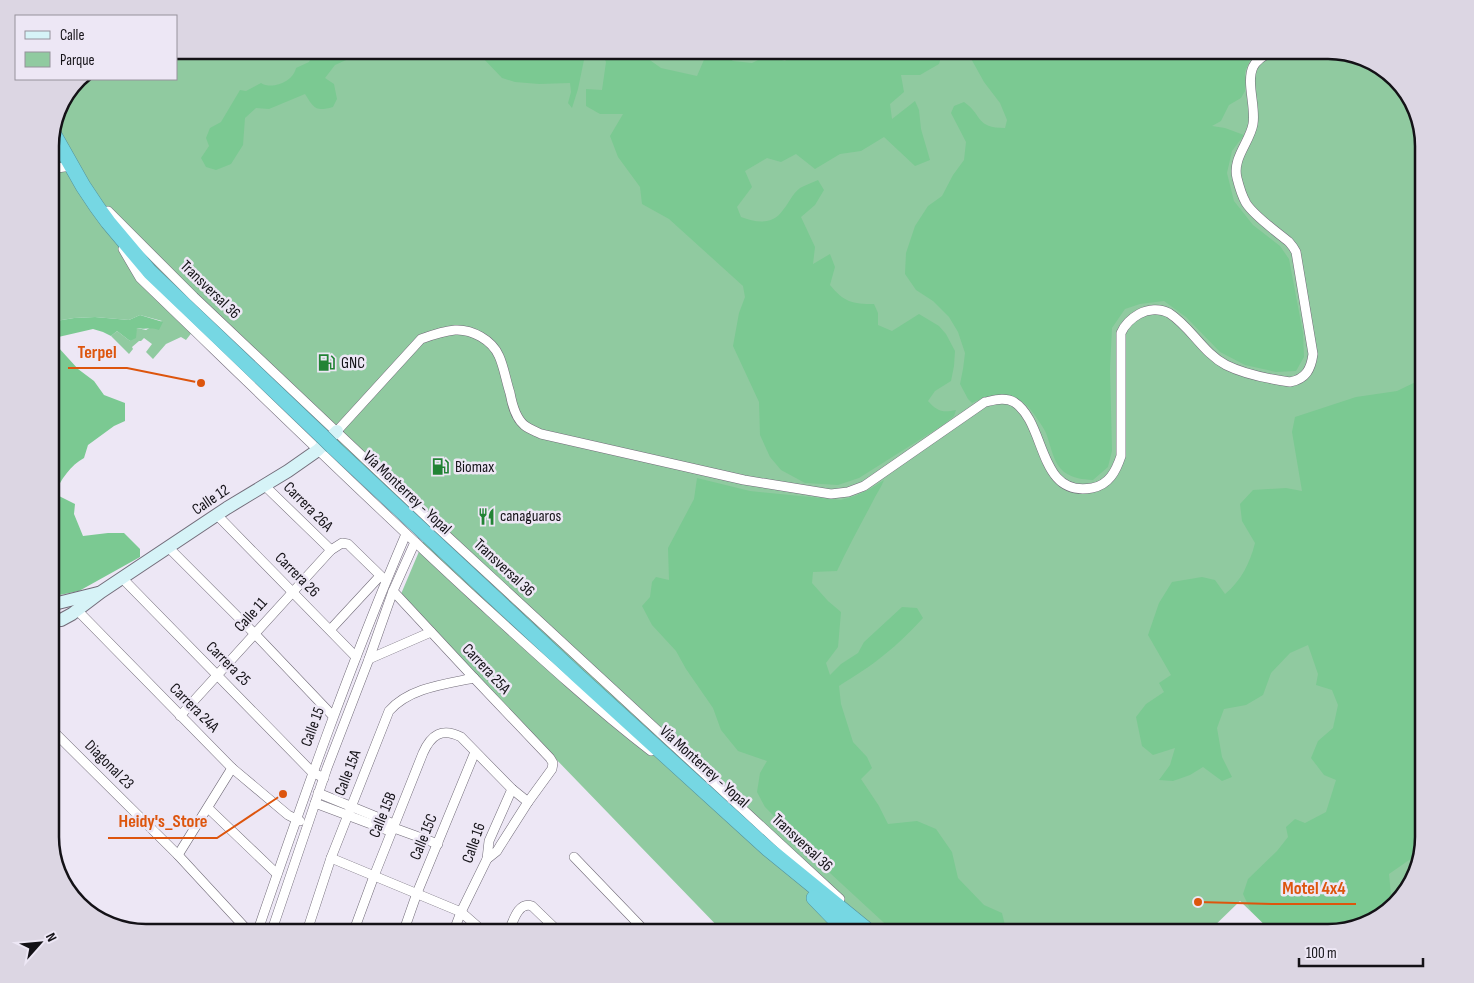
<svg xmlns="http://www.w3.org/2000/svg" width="1474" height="983" viewBox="0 0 1474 983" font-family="'Sofia Sans Condensed',sans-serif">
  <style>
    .green { fill: #90caa0 }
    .forest { fill: #7bc992 }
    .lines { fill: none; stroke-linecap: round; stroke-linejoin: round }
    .street-casing { stroke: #726c79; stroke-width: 10 }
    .secondary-casing { stroke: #726c79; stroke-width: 14 }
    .highway-casing { stroke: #54929c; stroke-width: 16 }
    .street { stroke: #fff; stroke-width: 9 }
    .secondary { stroke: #d6f3f7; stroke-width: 12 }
    .highway { stroke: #76d7e3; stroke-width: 15 }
    .highway-bridge-casing { stroke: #54929c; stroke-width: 16; stroke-linecap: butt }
    .highway-bridge { stroke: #76d7e3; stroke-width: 15 }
    .labels { text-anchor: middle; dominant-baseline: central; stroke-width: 5; stroke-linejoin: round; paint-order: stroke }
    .street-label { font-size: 16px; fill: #141217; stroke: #ede7f5 }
    .poi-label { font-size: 16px; fill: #141217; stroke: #ede7f5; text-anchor: start }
    .rim { fill: none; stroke: #141217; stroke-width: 2.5 }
    .leader { fill: none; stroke: #dd550d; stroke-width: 2 }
    .callout-dot { fill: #dd550d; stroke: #ede7f5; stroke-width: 2 }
    .callout-label { font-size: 18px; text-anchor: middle; font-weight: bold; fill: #dd550d; stroke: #ede7f5; stroke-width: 5; stroke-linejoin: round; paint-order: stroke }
  </style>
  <rect width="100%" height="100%" fill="#ede7f5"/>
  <polygon class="green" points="176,50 1329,50 1381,66 1411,98 1424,145 1424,838 1408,890 1376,920 1329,933 1273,933 1240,901 1207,933 724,933 552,755 401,594 426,535 200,322 186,340 181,337 166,344 153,359 146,352 152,344 144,338 141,341 139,341 132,347 133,349 129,354 111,336 117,331 130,341 137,328 146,330 162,321 140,315 129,320 95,317 74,318 50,322 50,139 78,79 176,79"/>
  <g class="forest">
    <path d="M321 50H361L355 56 335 65 325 78 334 84 337 99 333 107C315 112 314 108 305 94L269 109 256 108 245 118 243 145 231 164 216 170 206 167 201 158 209 146 206 138 210 128 221 122 240 90 246 91 261 83C272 90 293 82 296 68L309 62 314 52Z"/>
    <polygon points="471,50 586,50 578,89 572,108 568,103 571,92 570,83 539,84 515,82 502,78 483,58"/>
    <path d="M601 50 637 51 661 68 697 76 706 55 717 50 733 61 752 63 768 55 785 61 795 50H943L939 64 920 75H901L904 92 890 104 892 119 915 101 919 110 921 129 930 160 915 166 884 137 861 151 840 154 815 169 796 154 781 162 767 158 745 171 752 187 737 207 741 217C757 223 773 225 783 210 789 203 792 194 800 188 805 185 812 183 818 180L824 190 815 205 801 217 815 247 813 264 830 254 835 267 830 285C844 302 852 304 874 304L878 313V325L892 331 919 314 939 326 946 334 955 351 954 366 951 381 935 391 928 401C937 411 942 413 956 410L954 416 943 425 859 478 838 485 805 483 781 470 770 457 760 435 759 402 733 346 739 313 745 297 743 286 669 219 642 204 640 187 618 157 610 136 623 114H600L586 106V89L602 90 606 62Z"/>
    <path d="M970 50H1259L1253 54 1245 71V91L1241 98 1229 105 1221 121 1212 126 1225 128 1244 135 1232 151 1227 173 1234 201 1253 225 1280 246 1289 259 1303 333 1304 357 1296 371 1276 372 1245 365 1220 352 1186 317 1164 301 1140 304 1125 309 1112 328 1110 369 1112 451 1108 467 1093 480C1082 479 1074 479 1064 472 1053 463 1051 446 1046 433 1044 429 1041 424 1038 420 1021 392 1001 389 972 403L968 399 960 384 963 369 965 353 958 332 949 317 933 301 916 290 905 274 906 253 915 226 928 206 942 196 953 175 964 160 966 142 951 113 954 106 964 102C983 115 975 128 1005 128L1007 120 1000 103 984 82 969 55Z"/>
    <path d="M140 315 163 322 159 330C151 327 146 330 137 328L136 338 130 341 117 331 111 336 103 332 93 329 54 338 58 347 78 369 94 381 104 395 125 403V421L114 426 88 445 84 458C71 465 60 480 55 494L75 504 74 514 83 536 108 533H124L140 549V557L79 591 50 597V322L74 318 95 317 129 320Z"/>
    <path d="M1424 378V838L1417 862 1412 858 1389 874 1392 905 1376 920 1329 933H1273L1251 911 1243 894 1248 879 1277 851 1288 837 1286 827 1295 819 1305 823 1326 812 1336 780 1324 775 1311 758 1318 741 1333 728 1338 705 1332 690 1316 685 1318 674 1308 645 1290 653 1271 673 1263 695 1246 705 1224 709 1217 728 1222 757 1232 777 1222 781 1203 767 1190 775 1173 781 1159 780 1170 765 1175 748 1153 755 1142 746 1136 717 1146 704 1164 692 1159 683 1171 675 1148 635 1159 603 1172 582 1202 577 1215 580 1225 594C1241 581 1250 563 1255 543L1242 521 1240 504 1253 490 1286 488 1302 491 1292 432 1295 417 1356 397 1397 391Z"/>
    <path d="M697 478 750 491 841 500 855 496 870 489 884 480C881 488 876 494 873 501 861 524 848 547 837 571L813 572 812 583 828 601 841 612 838 647 826 663 830 675 841 664 858 653 864 642 902 607 917 608 923 618C911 631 898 644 884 655 870 667 854 676 839 686L841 704 853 742 867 757 872 768 861 779 879 806 888 824 917 821 936 829 952 852 958 878 984 905 1002 913 1007 933H895L830 873 765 807 757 792 760 773 767 761 738 751 721 730 713 708 686 669 676 651 652 625 642 606 650 597 652 582 656 577 669 580 668 548 694 499Z"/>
  </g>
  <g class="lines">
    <defs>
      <g id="street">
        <polyline points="50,169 71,166"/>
        <polyline points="108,211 194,297 434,524 840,899"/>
        <path d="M123 249 140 278C251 385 361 493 474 597 532 650 589 703 651 751"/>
        <path d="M337 431 421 339C432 335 443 331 455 330 472 329 492 340 499 356 504 367 506 381 510 393 512 404 515 417 524 425 529 429 535 431 541 434L744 480 831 494 848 492 864 486 985 402C995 400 1005 397 1014 402 1047 423 1037 498 1092 488 1109 485 1116 471 1121 456V333C1125 324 1130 319 1139 314 1148 309 1160 308 1169 313 1191 327 1203 353 1226 365 1246 375 1269 379 1290 382 1306 379 1311 369 1313 354L1296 252 1293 247 1289 242C1277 232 1254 216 1246 203 1242 196 1239 186 1237 178 1232 158 1250 142 1253 124 1256 107 1246 82 1253 67 1258 57 1268 53 1278 50"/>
        <polyline points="264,485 331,550"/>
        <polyline points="217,515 356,657"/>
        <polyline points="169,548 254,633 333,716"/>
        <polyline points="122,578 312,772 324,778"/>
        <polyline points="393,591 474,678 550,758 553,763 552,769 528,802 500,846 497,851 487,859"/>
        <polyline points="77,610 232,768 288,815 300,821"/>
        <polyline points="330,630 380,576"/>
        <polyline points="369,659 431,632"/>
        <polyline points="180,716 331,550 342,543 348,544 386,581"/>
        <polyline points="50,728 178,855 250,933"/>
        <polyline points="318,793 389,822 394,828 438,844"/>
        <polyline points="315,803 387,830 394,828"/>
        <polyline points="208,808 277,874"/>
        <polyline points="178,855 232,768"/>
        <polyline points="574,857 647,933"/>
        <polyline points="331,858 461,912 485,933"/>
        <path d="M257 933C303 799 350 665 406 534"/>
        <polyline points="271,933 327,768 369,659 393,591 415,542"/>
        <path d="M308 933 309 925 331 858 389 711C409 688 445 684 474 678"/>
        <path d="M353 933 374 876 423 753C431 735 442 727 461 737L512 789 528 802"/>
        <polyline points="403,933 417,893 475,752"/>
        <polyline points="453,933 461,912 487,859 489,841 512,789"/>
        <path d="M508 933C513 922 518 901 532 906L560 933"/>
      </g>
      <g id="secondary">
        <polyline points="50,605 98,593"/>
        <polyline points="50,621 61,620 72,614 101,592 227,508 288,471 318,450 337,431"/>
      </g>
      <g id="highway">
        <polyline points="53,133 83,186 97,207 108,222 150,272 322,436"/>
        <polyline points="332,446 577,675 768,849 871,933"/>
        <polyline points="814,898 848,933"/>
      </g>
    </defs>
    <use href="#street" class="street-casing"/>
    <use href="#secondary" class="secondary-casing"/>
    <use href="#highway" class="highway-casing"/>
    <use href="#street" class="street"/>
    <use href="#secondary" class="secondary"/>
    <use href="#highway" class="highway"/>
    <defs>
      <polyline id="highway-bridge" points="322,436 332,446"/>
    </defs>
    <use href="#highway-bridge" class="highway-bridge-casing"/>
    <use href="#highway-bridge" class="highway-bridge"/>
  </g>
  <defs>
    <symbol id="fuel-bare" viewBox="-9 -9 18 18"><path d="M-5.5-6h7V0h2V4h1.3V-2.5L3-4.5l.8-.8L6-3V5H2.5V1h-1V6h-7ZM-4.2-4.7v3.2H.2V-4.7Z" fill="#228335" stroke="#ede7f5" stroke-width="2.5" paint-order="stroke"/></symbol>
    <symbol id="restaurant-bare" viewBox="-9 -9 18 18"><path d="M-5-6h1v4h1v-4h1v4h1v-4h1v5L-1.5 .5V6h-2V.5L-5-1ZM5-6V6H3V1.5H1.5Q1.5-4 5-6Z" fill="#228335" stroke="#ede7f5" stroke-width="2.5" paint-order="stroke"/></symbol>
  </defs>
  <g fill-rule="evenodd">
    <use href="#fuel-bare" x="314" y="350" width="25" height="25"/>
    <use href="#fuel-bare" x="428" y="454" width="25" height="25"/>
    <use href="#restaurant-bare" x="474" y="504" width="25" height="25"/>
  </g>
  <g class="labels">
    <g class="street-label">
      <text transform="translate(210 290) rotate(44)">Transversal 36</text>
      <text transform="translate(407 493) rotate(43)">Vía Monterrey - Yopal</text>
      <text transform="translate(211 500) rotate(-34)">Calle 12</text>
      <text transform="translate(308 507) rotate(45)">Carrera 26A</text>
      <text transform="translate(504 568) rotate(43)">Transversal 36</text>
      <text transform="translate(297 575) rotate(45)">Carrera 26</text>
      <text transform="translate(251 615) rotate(-48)">Calle 11</text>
      <text transform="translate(228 664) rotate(45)">Carrera 25</text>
      <text transform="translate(486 669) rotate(47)">Carrera 25A</text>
      <text transform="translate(194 708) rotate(45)">Carrera 24A</text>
      <text transform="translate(313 727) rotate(-70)">Calle 15</text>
      <text transform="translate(109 765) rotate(45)">Diagonal 23</text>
      <text transform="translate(704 767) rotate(42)">Vía Monterrey - Yopal</text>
      <text transform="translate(348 773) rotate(-69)">Calle 15A</text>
      <text transform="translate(383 815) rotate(-68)">Calle 15B</text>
      <text transform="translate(424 837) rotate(-68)">Calle 15C</text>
      <text transform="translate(474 843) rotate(-71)">Calle 16</text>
      <text transform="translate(802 843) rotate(43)">Transversal 36</text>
    </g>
    <g class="poi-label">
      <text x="341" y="363">GNC</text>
      <text x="455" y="467">Biomax</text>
      <text x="500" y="516">canaguaros</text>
    </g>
  </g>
  <path d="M0 0H1474V983H0ZM146 59H1328A87 87 0 0 1 1415 146V837A87 87 0 0 1 1328 924H146A87 87 0 0 1 59 837V146A87 87 0 0 1 146 59Z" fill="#dcd6e3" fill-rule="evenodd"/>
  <path class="rim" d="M146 59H1328A87 87 0 0 1 1415 146V837A87 87 0 0 1 1328 924H146A87 87 0 0 1 59 837V146A87 87 0 0 1 146 59Z"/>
  <path class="leader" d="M201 383L127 368H68M283 794L217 838H108M1198 902L1273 904H1356"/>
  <g class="callout-dot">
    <circle cx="201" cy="383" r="5"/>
    <circle cx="283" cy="794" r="5"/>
    <circle cx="1198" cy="902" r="5"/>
  </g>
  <g class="callout-label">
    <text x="97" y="358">Terpel</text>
    <text x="163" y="827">Heidy's_Store</text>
    <text x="1314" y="894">Motel 4x4</text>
  </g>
  <rect x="15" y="15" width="162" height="65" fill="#ede7f5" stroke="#96929c"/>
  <rect x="25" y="31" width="25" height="8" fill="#d6f3f7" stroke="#96929c"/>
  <text x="60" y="40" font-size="15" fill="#141217">Calle</text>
  <rect x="25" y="52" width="25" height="15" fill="#90caa0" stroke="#96929c"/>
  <text x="60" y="65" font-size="15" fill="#141217">Parque</text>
  <g transform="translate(40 943) rotate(63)" stroke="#ede7f5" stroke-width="4" paint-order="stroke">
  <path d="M0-4L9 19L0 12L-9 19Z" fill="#141217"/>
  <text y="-8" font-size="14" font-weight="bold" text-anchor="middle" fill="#141217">N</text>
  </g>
  <path d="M1299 958v8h124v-8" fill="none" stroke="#141217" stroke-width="2.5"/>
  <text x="1306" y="958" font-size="15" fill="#141217" stroke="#ede7f5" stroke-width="4" paint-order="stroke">100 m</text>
</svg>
